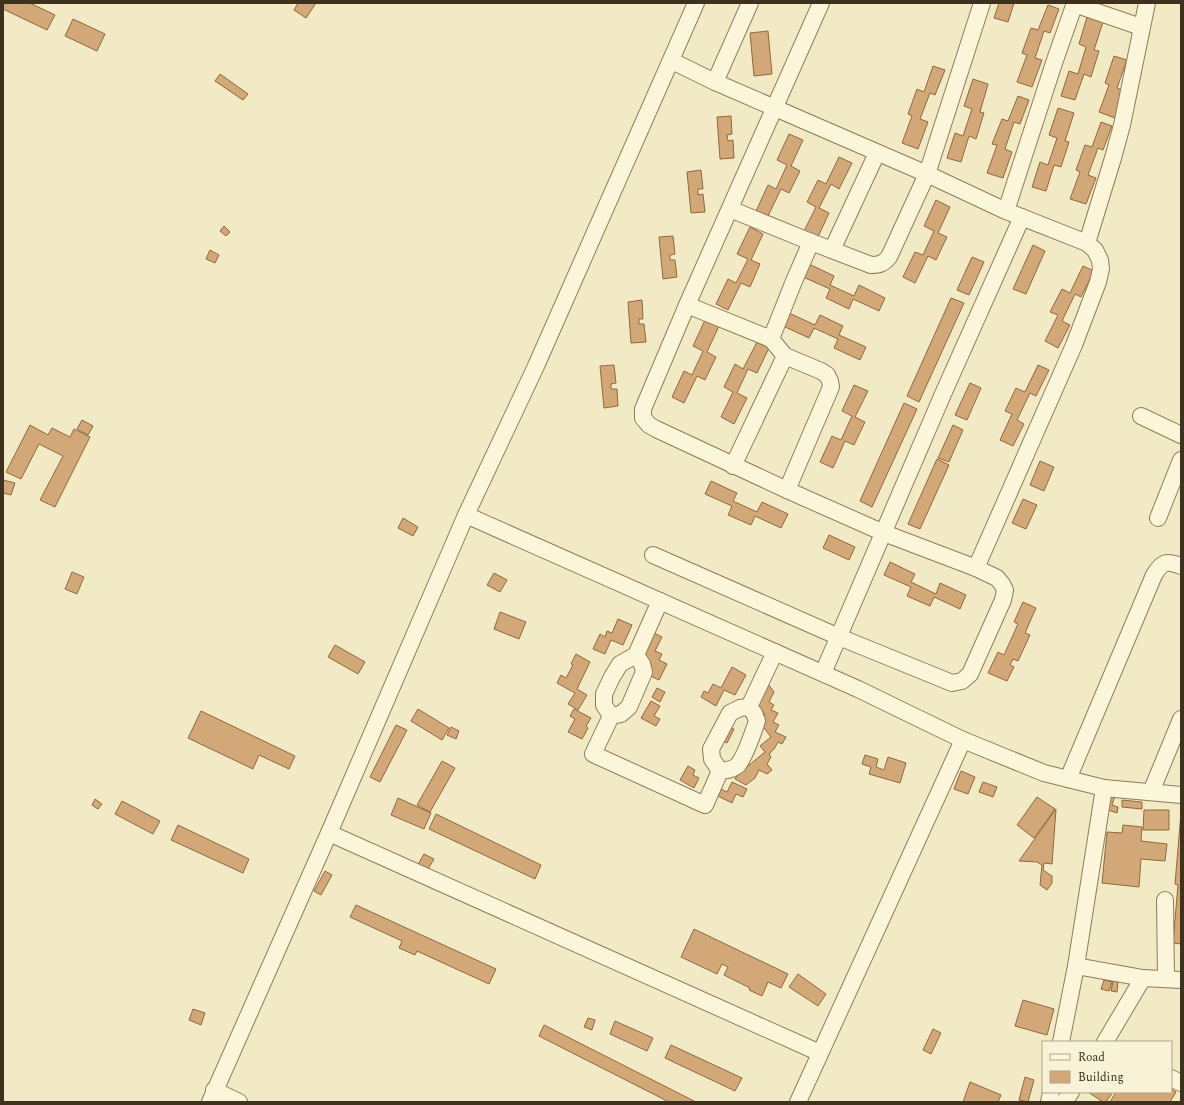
<svg xmlns="http://www.w3.org/2000/svg" width="1184" height="1105" viewBox="0 0 1184 1105" font-family="Spectral,serif">
  <style>
    .building { fill: #d3a878; stroke: #90683d }
    .lines { fill: none; stroke-linecap: round; stroke-linejoin: round }
    .minor-casing { stroke: #8f7c59; stroke-width: 18 }
    .minor { stroke: #fbf5da; stroke-width: 16 }
  </style>
  <rect width="100%" height="100%" fill="#f2eac5"/>
  <g class="building">
    <polygon points="3,3 30,3 55,15 47,30 3,9"/>
    <polygon points="298,3 316,3 306,18 294,10"/>
    <polygon points="999,3 1014,3 1008,22 994,18"/>
    <polygon points="1048,5 1059,9 1050,33 1044,31 1035,58 1042,60 1032,87 1017,82 1027,55 1022,53 1031,28 1038,30"/>
    <polygon points="1087,17 1103,22 1094,50 1099,51 1091,77 1084,74 1075,100 1061,96 1069,71 1078,74 1086,47 1079,44"/>
    <polygon points="73,19 105,34 97,51 65,36"/>
    <polygon points="768,31 772,74 754,76 750,33"/>
    <polygon points="1114,56 1127,60 1117,88 1124,91 1115,118 1099,112 1109,85 1105,83"/>
    <polygon points="933,66 945,70 935,95 930,93 920,119 928,122 918,149 902,143 912,116 908,114 917,89 924,92"/>
    <polygon points="220,74 248,94 243,100 215,81"/>
    <polygon points="973,79 988,84 980,112 984,113 976,139 969,136 961,162 947,158 955,133 963,136 972,109 964,106"/>
    <polygon points="1018,96 1029,100 1020,124 1014,122 1005,149 1012,152 1003,178 987,173 997,145 992,144 1002,119 1008,121"/>
    <polygon points="1058,108 1074,113 1065,141 1069,142 1061,167 1054,165 1046,191 1032,187 1040,162 1048,165 1057,138 1049,135"/>
    <polygon points="731,116 732,134 727,135 728,141 733,140 734,158 720,159 717,117"/>
    <polygon points="1101,122 1112,126 1103,150 1098,148 1088,175 1096,178 1086,204 1070,199 1080,172 1076,170 1085,145 1092,147"/>
    <polygon points="789,134 803,140 791,166 800,171 789,193 781,189 768,216 756,211 768,185 776,189 787,165 777,160"/>
    <polygon points="839,157 852,163 839,189 831,184 819,208 829,213 817,239 803,233 816,207 807,202 818,180 826,184"/>
    <polygon points="701,170 703,189 698,189 698,195 703,194 705,212 691,213 687,172"/>
    <polygon points="936,200 950,207 938,233 947,237 936,260 928,256 915,283 903,277 915,252 923,255 934,231 924,226"/>
    <polygon points="224,226 230,232 226,236 220,231"/>
    <polygon points="750,227 763,234 751,260 760,264 750,287 741,283 728,310 716,304 728,279 736,283 748,259 737,254"/>
    <polygon points="673,236 675,254 670,255 670,260 675,260 677,277 663,279 659,237"/>
    <polygon points="1033,245 1045,251 1026,294 1013,289"/>
    <polygon points="210,250 219,255 215,263 206,259"/>
    <polygon points="972,257 984,262 969,295 957,290"/>
    <polygon points="809,264 834,276 830,285 854,296 859,285 885,298 879,311 853,299 849,309 826,298 830,289 803,277"/>
    <polygon points="1083,266 1094,271 1081,297 1075,294 1062,321 1070,325 1058,348 1045,341 1058,315 1050,312 1062,289 1070,293"/>
    <polygon points="951,298 964,303 919,402 907,396"/>
    <polygon points="642,300 643,319 639,319 639,324 644,324 646,342 631,343 628,302"/>
    <polygon points="789,313 815,325 820,315 843,326 839,335 866,347 860,360 834,348 838,339 814,328 809,338 783,326"/>
    <polygon points="705,320 719,326 707,352 716,357 705,380 697,376 684,403 672,397 684,371 692,375 703,351 693,346"/>
    <polygon points="757,342 769,348 757,373 748,369 737,393 747,398 734,424 721,417 733,392 724,387 735,364 743,369"/>
    <polygon points="614,365 616,383 611,384 611,389 617,389 618,406 604,408 600,366"/>
    <polygon points="1038,365 1049,370 1036,396 1030,393 1017,420 1024,424 1013,446 1000,440 1012,414 1005,411 1016,388 1025,392"/>
    <polygon points="970,383 981,388 967,420 955,415"/>
    <polygon points="854,385 868,391 855,417 865,422 854,445 845,441 833,468 820,462 832,436 841,440 852,416 842,411"/>
    <polygon points="904,403 917,409 872,507 860,501"/>
    <polygon points="82,420 93,426 88,435 77,429"/>
    <polygon points="30,425 48,435 52,428 70,437 74,429 90,437 55,507 40,500 63,456 39,444 21,479 6,472"/>
    <polygon points="953,425 963,430 949,462 938,458"/>
    <polygon points="937,459 949,465 920,529 908,524"/>
    <polygon points="1040,461 1054,467 1044,491 1030,485"/>
    <polygon points="3,480 15,483 11,495 3,493"/>
    <polygon points="711,481 737,493 733,501 757,512 762,502 788,514 781,528 755,516 751,525 728,515 732,506 705,494"/>
    <polygon points="1023,499 1037,505 1026,529 1012,523"/>
    <polygon points="403,518 418,527 413,536 398,528"/>
    <polygon points="829,535 855,547 849,560 823,548"/>
    <polygon points="890,562 915,574 911,582 936,594 940,583 966,595 960,609 934,597 930,606 907,596 911,587 884,575"/>
    <polygon points="72,572 84,577 77,594 65,589"/>
    <polygon points="494,573 507,580 500,592 487,585"/>
    <polygon points="1023,602 1036,608 1025,633 1030,635 1018,661 1013,659 1010,665 1014,667 1007,681 988,673 998,652 1004,655 1018,624 1014,622"/>
    <polygon points="500,612 526,622 519,639 494,629"/>
    <polygon points="618,619 632,625 623,645 611,640 605,654 593,649 600,634 605,637 607,631 612,633"/>
    <polygon points="652,632 662,637 655,651 662,654 659,660 667,664 659,680 646,674 651,664 638,657"/>
    <polygon points="335,645 365,662 358,674 328,657"/>
    <polygon points="576,654 590,662 577,689 587,695 578,710 568,704 575,693 557,683 561,675 566,678 573,665 571,664"/>
    <polygon points="732,667 746,675 735,695 724,690 716,706 701,697 704,691 708,693 713,684 721,688"/>
    <polygon points="768,684 774,692 769,702 774,705 771,710 778,713 773,722 779,725 775,732 786,737 782,744 778,742 774,749 769,754 771,757 767,764 772,770 767,774 759,770 755,778 746,785 735,779 744,764 748,766 765,752 760,746 771,737 760,723 765,714 750,706"/>
    <polygon points="657,688 665,692 660,702 652,697"/>
    <polygon points="651,701 660,706 654,716 660,719 656,726 641,718"/>
    <polygon points="418,709 449,728 442,740 411,721"/>
    <polygon points="574,709 591,718 586,726 588,728 582,739 568,732 575,719 570,716"/>
    <polygon points="201,711 295,756 289,769 259,755 253,769 188,738"/>
    <polygon points="396,725 407,730 380,782 370,777"/>
    <polygon points="726,725 734,729 727,743 719,740"/>
    <polygon points="451,727 459,731 456,739 447,735"/>
    <polygon points="865,755 878,759 876,767 884,770 888,757 906,763 900,783 869,774 871,767 862,764"/>
    <polygon points="442,761 455,768 430,812 417,805"/>
    <polygon points="688,766 695,770 693,775 699,778 694,788 680,780"/>
    <polygon points="961,771 975,777 968,794 954,789"/>
    <polygon points="732,782 747,789 743,797 736,794 732,803 718,796 721,789 727,792"/>
    <polygon points="983,782 997,787 993,797 979,792"/>
    <polygon points="1109,794 1115,796 1112,805 1118,807 1117,813 1105,809"/>
    <polygon points="1037,797 1055,809 1034,838 1017,825"/>
    <polygon points="398,798 431,813 424,829 391,815"/>
    <polygon points="95,799 102,804 98,809 92,805"/>
    <polygon points="1122,800 1142,802 1142,809 1122,807"/>
    <polygon points="122,801 160,821 153,834 115,814"/>
    <polygon points="1056,809 1052,864 1044,863 1043,870 1052,876 1052,883 1047,890 1040,885 1042,865 1037,862 1019,861"/>
    <polygon points="1144,810 1169,810 1169,830 1143,830"/>
    <polygon points="1181,813 1181,944 1173,943 1178,885 1175,884"/>
    <polygon points="436,814 541,865 535,879 429,829"/>
    <polygon points="178,825 249,859 243,873 171,840"/>
    <polygon points="1123,825 1142,827 1141,841 1167,844 1165,861 1141,859 1139,887 1102,883 1107,832 1122,833"/>
    <polygon points="424,854 434,859 427,871 417,866"/>
    <polygon points="325,871 332,875 321,895 314,891"/>
    <polygon points="356,905 496,969 489,984 417,951 415,955 399,948 402,941 350,917"/>
    <polygon points="694,929 788,974 781,988 768,982 762,996 749,990 750,988 724,975 728,967 722,964 717,974 681,957"/>
    <polygon points="798,974 826,994 818,1006 789,987"/>
    <polygon points="1104,980 1112,982 1109,991 1101,989"/>
    <polygon points="1113,981 1118,982 1117,992 1111,991"/>
    <polygon points="1023,1000 1054,1009 1047,1035 1015,1026"/>
    <polygon points="193,1009 205,1013 201,1025 189,1020"/>
    <polygon points="588,1018 595,1020 592,1030 584,1027"/>
    <polygon points="615,1021 653,1038 647,1051 610,1034"/>
    <polygon points="544,1025 696,1102 669,1102 539,1036"/>
    <polygon points="933,1029 941,1033 931,1054 923,1050"/>
    <polygon points="671,1045 742,1078 735,1091 665,1058"/>
    <polygon points="1025,1077 1034,1080 1028,1102 1019,1100"/>
    <polygon points="970,1082 1001,1095 998,1102 963,1102"/>
    <polygon points="1171,1089 1176,1092 1170,1102 1110,1102 1116,1092 1171,1092"/>
    <polygon points="1088,1092 1113,1092 1106,1102 1103,1102"/>
  </g>
  <g class="lines">
    <defs>
      <g id="minor">
        <polyline points="696,3 536,366 466,515 858,689 963,740 1044,773 1104,788 1181,795"/>
        <polyline points="1074,4 1141,27"/>
        <polyline points="672,61 715,82 927,174 1006,211 1087,243 1095,250 1100,260 1101,269 1098,282 1074,345 976,568"/>
        <polyline points="715,82 750,3"/>
        <path d="M730 209 811 242 871 265C879 265 883 264 889 257L927 174 982 3"/>
        <polyline points="1006,211 1054,63 1075,3"/>
        <polyline points="1087,243 1113,158 1122,125 1147,3"/>
        <polyline points="832,250 877,153"/>
        <polyline points="687,305 771,339 785,356 821,371 827,375 830,381 831,387 787,490"/>
        <polyline points="771,339 794,281 811,242"/>
        <polyline points="1141,416 1181,435"/>
        <polyline points="733,466 785,356"/>
        <polyline points="1158,518 1181,460"/>
        <polyline points="653,555 839,637 952,683 962,681 970,674 1003,600 1005,590 1002,584 997,578 976,568 884,533 787,490 656,429 649,425 643,418 643,409 687,305 821,3"/>
        <path d="M660 601 636 655 620 664 612 677 604 694V705L611 716 593 754 705 805 720 771C726 770 733 770 738 765 745 756 753 733 757 721L754 713 749 707 775 652"/>
        <polyline points="823,673 943,394 1022,217"/>
        <polyline points="611,716 621,714 629,707 644,672 642,664 636,655"/>
        <polyline points="720,771 712,759 711,749 730,713 740,708 749,707"/>
        <path d="M1068 779 1154 575C1162 562 1166 560 1181 566"/>
        <polyline points="1151,792 1181,719"/>
        <polyline points="329,833 820,1053"/>
        <polyline points="1165,900 1166,979"/>
        <polyline points="1076,966 1143,978 1181,980"/>
        <polyline points="1061,1042 1076,966 1104,788"/>
        <polyline points="1105,1042 1143,978"/>
        <polyline points="1171,1078 1181,1083"/>
        <polyline points="214,1090 239,1102"/>
        <polyline points="210,1102 329,833 466,515"/>
        <polyline points="798,1102 963,740"/>
        <polyline points="1049,1102 1051,1092"/>
        <polyline points="1064,1102 1071,1092"/>
      </g>
    </defs>
    <use href="#minor" class="minor-casing"/>
    <use href="#minor" class="minor"/>
  </g>
  <rect width="1184" height="1105" fill="none" stroke="#3e311e" stroke-width="8"/>
  <rect x="1042" y="1041" width="130" height="52" fill="#f8f2d6" stroke="#aea58c"/>
  <rect x="1050" y="1054" width="20" height="6" fill="#fbf5da" stroke="#aea58c"/>
  <text x="1078" y="1061" font-size="12" fill="#3e311e">Road</text>
  <rect x="1050" y="1071" width="20" height="12" fill="#d3a878" stroke="#aea58c"/>
  <text x="1078" y="1081" font-size="12" fill="#3e311e">Building</text>
</svg>
